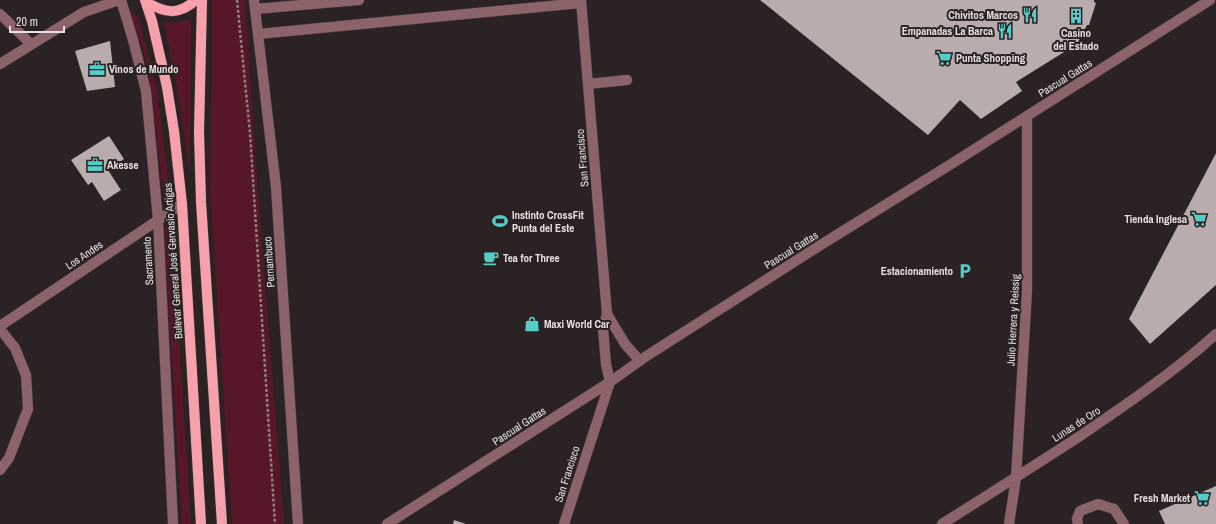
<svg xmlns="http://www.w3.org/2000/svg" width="1216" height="524" viewBox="0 0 1216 524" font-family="'Archivo Narrow',sans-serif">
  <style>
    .green { fill: #581726 }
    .building { fill: #b8acad }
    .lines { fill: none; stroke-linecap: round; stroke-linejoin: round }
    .minor-casing { stroke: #453d3e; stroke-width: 11 }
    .major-casing { stroke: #453d3e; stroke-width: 11 }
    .path { stroke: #8a8383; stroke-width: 2.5; stroke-dasharray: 3 2; stroke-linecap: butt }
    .minor { stroke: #8c6368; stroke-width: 10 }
    .major { stroke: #f6a0ab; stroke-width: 10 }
    .labels { text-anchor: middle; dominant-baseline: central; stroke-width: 4; stroke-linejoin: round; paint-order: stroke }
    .poi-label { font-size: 11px; font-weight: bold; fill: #e7e1e1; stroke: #2b2223; text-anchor: start }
    .street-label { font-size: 11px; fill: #e7e1e1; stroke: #2b2223 }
  </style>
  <rect width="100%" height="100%" fill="#2b2223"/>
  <g class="green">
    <polygon points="212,0 245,0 256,165 284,524 232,524 210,191"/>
    <polygon points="132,10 139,19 157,89 170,195 164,198 151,89 144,53 130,11"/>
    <path d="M188 19 191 20 190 174 178 94 164 22C173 23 180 23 188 19Z"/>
    <polygon points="170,223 172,224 191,524 182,524 164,230 167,224"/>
  </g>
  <g class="building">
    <polygon points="760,0 1094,0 1094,2 1096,3 1089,25 1087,25 1077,44 1016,82 1022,91 981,119 960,100 928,135"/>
    <polygon points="110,41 115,87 87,91 75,51"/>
    <polygon points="109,136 124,159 108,170 121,190 104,201 92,182 88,185 71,160"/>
    <polygon points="1216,153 1216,285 1150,344 1129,319"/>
    <polygon points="1216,486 1216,524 1165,524 1159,511"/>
    <polygon points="454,520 466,524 453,524"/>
  </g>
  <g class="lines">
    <defs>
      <g id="minor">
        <polyline points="121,0 133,40 146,91 158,220 173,524"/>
        <polyline points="254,0 276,187 298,524"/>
        <polyline points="255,9 359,0"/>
        <polyline points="0,14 31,44"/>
        <polyline points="258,34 581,3"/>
        <polyline points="0,64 84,12 119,0"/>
        <polyline points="588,84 627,80"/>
        <polyline points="607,314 625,344 640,361"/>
        <polyline points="0,326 182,204"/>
        <polyline points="0,329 15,348 26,375 28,409 9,458 0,470"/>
        <polyline points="387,524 610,382 645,357 819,246 948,166 1210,0"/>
        <polyline points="564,524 610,382 606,364 603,329 607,314 581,0"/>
        <path d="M942 524C988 495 1034 466 1080 436 1127 404 1174 372 1216 334"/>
        <polyline points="1009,524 1016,478 1027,291 1027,116"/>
        <polyline points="1078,524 1077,519 1080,511 1098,504 1114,509 1124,524"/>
      </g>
      <g id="major">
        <polyline points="145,0 152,21 167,87 174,131 182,204 201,524"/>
        <polyline points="202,0 199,132 201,202 222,524"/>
        <path d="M146 2C165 13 178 16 196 0"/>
      </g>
    </defs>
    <use href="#minor" class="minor-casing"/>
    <use href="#major" class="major-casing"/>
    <polyline class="path" points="237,0 250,133 275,524"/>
    <use href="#minor" class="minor"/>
    <use href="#major" class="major"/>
  </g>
  <defs>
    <symbol id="restaurant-bare" viewBox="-9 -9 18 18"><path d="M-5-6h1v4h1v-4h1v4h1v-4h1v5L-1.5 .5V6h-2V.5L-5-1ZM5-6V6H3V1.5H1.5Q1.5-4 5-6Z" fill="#54cdc8" stroke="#2b2223" stroke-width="2.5" paint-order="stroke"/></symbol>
    <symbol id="building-bare" viewBox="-9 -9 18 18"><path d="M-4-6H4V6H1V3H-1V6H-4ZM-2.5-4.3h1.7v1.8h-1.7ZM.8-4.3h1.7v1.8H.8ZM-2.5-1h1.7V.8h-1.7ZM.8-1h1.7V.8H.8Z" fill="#54cdc8" stroke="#2b2223" stroke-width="2.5" paint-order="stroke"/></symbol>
    <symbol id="supermarket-bare" viewBox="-9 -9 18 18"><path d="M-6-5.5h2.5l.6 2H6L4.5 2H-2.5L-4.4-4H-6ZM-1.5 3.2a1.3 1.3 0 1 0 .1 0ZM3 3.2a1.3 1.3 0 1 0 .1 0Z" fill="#54cdc8" stroke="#2b2223" stroke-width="2.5" paint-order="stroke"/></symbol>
    <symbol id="office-bare" viewBox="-9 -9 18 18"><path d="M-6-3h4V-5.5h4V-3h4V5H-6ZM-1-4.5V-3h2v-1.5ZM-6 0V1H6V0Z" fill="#54cdc8" stroke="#2b2223" stroke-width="2.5" paint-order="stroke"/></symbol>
    <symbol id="stadium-bare" viewBox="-9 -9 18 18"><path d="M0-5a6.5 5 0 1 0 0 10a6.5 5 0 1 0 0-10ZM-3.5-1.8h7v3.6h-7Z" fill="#54cdc8" stroke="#2b2223" stroke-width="2.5" paint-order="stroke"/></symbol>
    <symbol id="cafe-bare" viewBox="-9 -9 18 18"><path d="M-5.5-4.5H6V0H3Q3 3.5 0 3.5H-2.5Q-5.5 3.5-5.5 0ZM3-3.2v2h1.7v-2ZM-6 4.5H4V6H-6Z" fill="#54cdc8" stroke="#2b2223" stroke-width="2.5" paint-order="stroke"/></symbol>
    <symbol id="parking-bare" viewBox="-9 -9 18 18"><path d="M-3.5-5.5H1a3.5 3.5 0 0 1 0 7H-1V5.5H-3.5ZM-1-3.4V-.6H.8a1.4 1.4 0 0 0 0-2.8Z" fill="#54cdc8" stroke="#2b2223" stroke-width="2.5" paint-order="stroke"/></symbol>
    <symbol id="shop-bare" viewBox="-9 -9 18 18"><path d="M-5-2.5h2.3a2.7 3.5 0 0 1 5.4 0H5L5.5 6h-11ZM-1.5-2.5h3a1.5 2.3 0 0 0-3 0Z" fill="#54cdc8" stroke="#2b2223" stroke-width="2.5" paint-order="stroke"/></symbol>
  </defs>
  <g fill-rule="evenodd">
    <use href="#restaurant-bare" x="1019" y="4" width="22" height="22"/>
    <use href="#building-bare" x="1065" y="5" width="22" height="22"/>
    <use href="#restaurant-bare" x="994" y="20" width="22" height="22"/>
    <use href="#supermarket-bare" x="933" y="47" width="22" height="22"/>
    <use href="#office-bare" x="86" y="58" width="22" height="22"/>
    <use href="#office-bare" x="84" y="154" width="22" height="22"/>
    <use href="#supermarket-bare" x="1188" y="208" width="22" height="22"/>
    <use href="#stadium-bare" x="489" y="210" width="22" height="22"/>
    <use href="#cafe-bare" x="480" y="247" width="22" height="22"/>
    <use href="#parking-bare" x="954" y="260" width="22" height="22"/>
    <use href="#shop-bare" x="521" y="313" width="22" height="22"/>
    <use href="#supermarket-bare" x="1191" y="487" width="22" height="22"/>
  </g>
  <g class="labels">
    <g class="poi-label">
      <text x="1018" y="15" text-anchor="end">Chivitos Marcos</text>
      <text x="993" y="31" text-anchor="end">Empanadas La Barca</text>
      <text x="1076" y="33" text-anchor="middle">Casino<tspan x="1076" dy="13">del Estado</tspan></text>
      <text x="956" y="58">Punta Shopping</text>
      <text x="109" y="69">Vinos de Mundo</text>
      <text x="107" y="165">Akesse</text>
      <text x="512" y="215">Instinto CrossFit<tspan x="512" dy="13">Punta del Este</tspan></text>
      <text x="1187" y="219" text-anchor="end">Tienda Inglesa</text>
      <text x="503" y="258">Tea for Three</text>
      <text x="953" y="271" text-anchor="end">Estacionamiento</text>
      <text x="544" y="324">Maxi World Car</text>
      <text x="1190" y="498" text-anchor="end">Fresh Market</text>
    </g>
    <g class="street-label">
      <text transform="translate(1065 78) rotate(-32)">Pascual Gattas</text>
      <text transform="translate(582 158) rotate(-95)">San Francisco</text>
      <text transform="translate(791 250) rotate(-32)">Pascual Gattas</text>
      <text transform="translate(84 255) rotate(-34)">Los Andes</text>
      <text transform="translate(148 261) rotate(-93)">Sacramento</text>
      <text transform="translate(173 261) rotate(-94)">Bulevar General José Gervasio Artigas</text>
      <text transform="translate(269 262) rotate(-94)">Pernambuco</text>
      <text transform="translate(1013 320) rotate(-87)">Julio Herrera y Reissig</text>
      <text transform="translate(1076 424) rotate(-33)">Lunas de Oro</text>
      <text transform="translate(519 426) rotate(-33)">Pascual Gattas</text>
      <text transform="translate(567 474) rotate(-72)">San Francisco</text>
    </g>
  </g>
  <path d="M10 26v6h54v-6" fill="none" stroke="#e7e1e1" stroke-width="2"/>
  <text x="16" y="26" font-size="12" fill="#e7e1e1" stroke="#2b2223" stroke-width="3" paint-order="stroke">20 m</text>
</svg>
